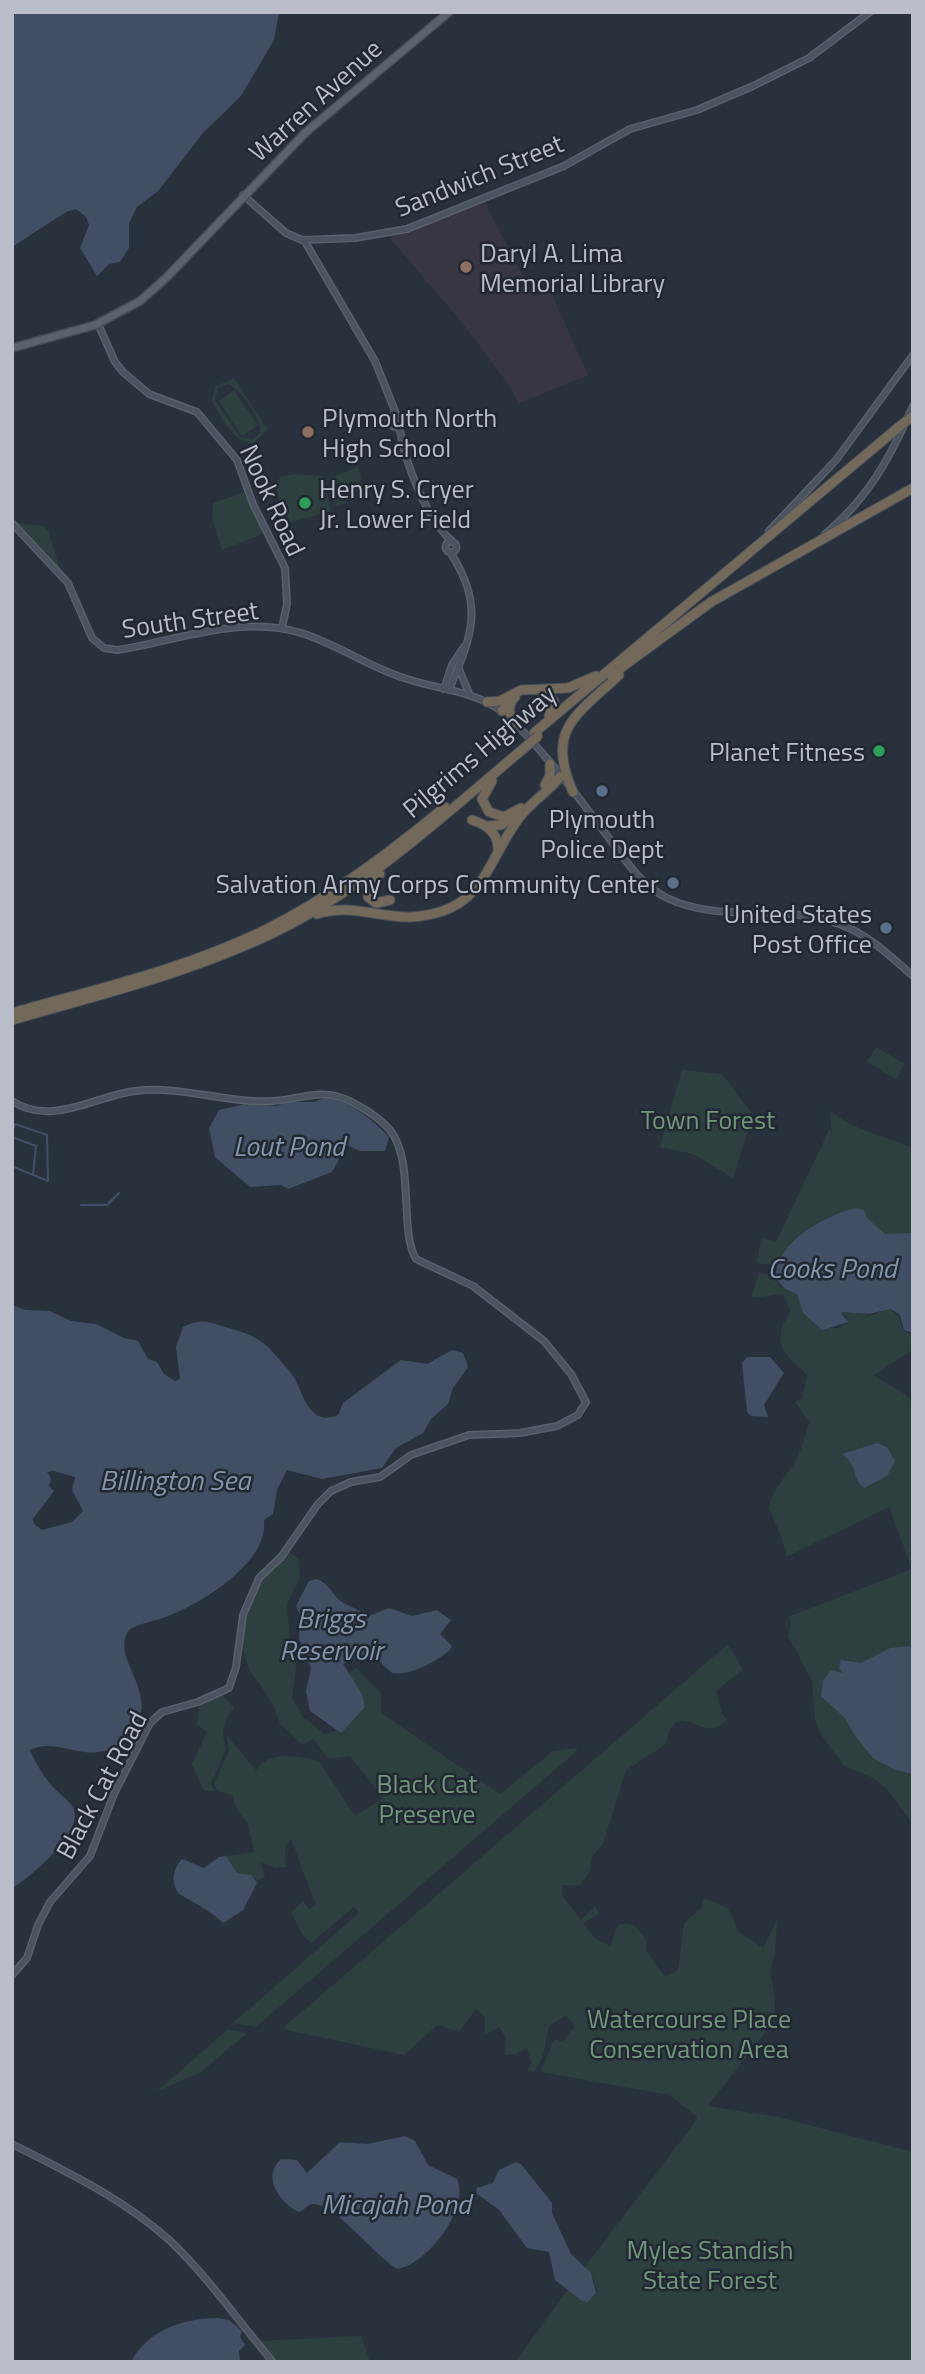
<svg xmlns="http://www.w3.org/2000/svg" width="925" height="2374" viewBox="0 0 925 2374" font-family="'Titillium Web',sans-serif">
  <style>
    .medical { fill: #383642 }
    .green { fill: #2e3f40; fill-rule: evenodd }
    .water { fill: #414e64; fill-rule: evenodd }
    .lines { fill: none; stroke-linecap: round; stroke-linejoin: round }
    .stream { stroke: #414e64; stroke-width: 2 }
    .secondary-casing { stroke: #5a616b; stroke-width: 8 }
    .primary-casing { stroke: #464c56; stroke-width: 10 }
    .highway-casing { stroke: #474e58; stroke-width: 11 }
    .secondary { stroke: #4b5260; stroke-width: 5 }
    .primary { stroke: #5b626d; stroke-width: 7 }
    .highway { stroke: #72695a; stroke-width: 9 }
    .highway-bridge-casing { stroke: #474e58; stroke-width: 11; stroke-linecap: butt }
    .highway-bridge { stroke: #72695a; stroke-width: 9 }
    .education-dot { fill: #8d6e63; stroke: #212832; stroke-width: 2.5 }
    .leisure-dot { fill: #2e9e5b; stroke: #212832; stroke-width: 2.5 }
    .service-dot { fill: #5c6f8a; stroke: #212832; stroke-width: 2.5 }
    .labels { text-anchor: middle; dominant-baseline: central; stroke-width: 5; stroke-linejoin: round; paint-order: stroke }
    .street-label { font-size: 26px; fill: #b9bec8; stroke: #212832 }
    .poi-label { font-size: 26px; fill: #b9bec8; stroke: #212832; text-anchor: start }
    .park-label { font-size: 26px; fill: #73967c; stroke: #212832 }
    .water-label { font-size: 28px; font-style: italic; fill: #8494ab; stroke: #212832 }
  </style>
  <rect width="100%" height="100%" fill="#29313d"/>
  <polygon class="medical" points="484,201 534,297 550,290 588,375 518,404 511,388 464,325 390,238 391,234 419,228"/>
  <g class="green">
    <path d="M234 378 268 430 253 443C234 444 219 415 212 400L216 386ZM229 384C242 391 262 419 260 433L253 439 240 437 215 400 218 388Z"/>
    <polygon points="234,390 258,425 242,436 219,401"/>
    <path d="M358 467C367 486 353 500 336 507L329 478Z"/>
    <path d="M295 474 323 476 331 511 289 523C283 509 272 492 280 477Z"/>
    <polygon points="245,492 265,533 222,550 212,518 213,503"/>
    <polygon points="16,523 42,526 48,530 61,572"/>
    <polygon points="876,1047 905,1064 896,1079 867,1062"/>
    <polygon points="682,1070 722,1074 753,1115 733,1178 693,1154 660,1147"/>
    <path d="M830 1110C850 1129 887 1137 913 1148V1239L883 1235 862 1214 779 1266 757 1263 761 1238 776 1242 829 1130 832 1132Z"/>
    <path d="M759 1273 775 1276 779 1287 798 1293 803 1312 819 1328H838L849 1322 844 1315H838C846 1308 860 1311 869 1316L889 1308 899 1317 903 1330 913 1335V1350L874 1375C886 1386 907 1390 913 1404V1824L886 1788 873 1778 843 1765 820 1733 815 1719 812 1681 788 1636 791 1622 788 1617 912 1569 889 1507 786 1557 782 1538 769 1509C772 1489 786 1477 796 1460 802 1448 806 1435 809 1422L795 1402 802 1398 807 1375C797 1363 776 1353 781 1332 782 1324 788 1318 790 1310L783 1294 751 1298Z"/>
    <path d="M287 1550 298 1559 300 1577 287 1604 290 1641 297 1660 292 1698 303 1717 325 1734 344 1728 347 1674 356 1668 381 1693V1713L500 1794 553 1751 575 1748 578 1750 256 2027 233 2023 359 1913 354 1907 311 1943 302 1934 291 1912 303 1901 309 1909 316 1905 291 1839 285 1847 286 1867 275 1868 261 1862 265 1877 257 1881 254 1876 237 1873 226 1856 254 1852 248 1825 235 1806 233 1795 218 1791 214 1784 229 1751 226 1734 256 1770C271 1750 298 1756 319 1761L355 1816 383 1798 350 1756 329 1759 313 1739 303 1745 280 1724 273 1704 249 1669 242 1646 244 1625 258 1586Z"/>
    <path d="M728 1644 743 1670 716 1691 722 1714 727 1719C710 1740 697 1719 677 1721L670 1729 665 1745 626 1770 603 1844 592 1857 589 1873 579 1886 563 1885 562 1895 581 1920 595 1906 599 1914 583 1923 596 1939 610 1946 618 1925C633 1921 637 1927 646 1939V1951L665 1977 678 1970 684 1923 702 1907 704 1898 728 1908 739 1932 763 1948 777 1920 775 1955 770 1970 775 1999 774 2021 708 2106 778 2117 913 2152V2362H515L569 2288 582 2301 594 2297 597 2292 594 2279 585 2267 698 2118 670 2095 541 2072 554 2039 563 2042 574 2026 566 2015 549 2026 543 2056 534 2072 528 2071 531 2062 527 2048 516 2054 504 2055 506 2038 499 2027 485 2035V2017L476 2009 459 2032 438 2025 404 2055 282 2029Z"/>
    <path d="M222 1694 234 1707C224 1722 220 1730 226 1749L211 1783 214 1791H204L192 1764 207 1732 197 1724 199 1703Z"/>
    <polygon points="227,2030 247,2033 201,2072 156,2092"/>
    <polygon points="361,2336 370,2362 271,2362 257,2341"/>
  </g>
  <g class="water">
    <polygon points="12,12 279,12 274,40 241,96 203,133 158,191 137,207 129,223 129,248 120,262 109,264 97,276 80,248 89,225 86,217 76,209 66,212 12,247"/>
    <path d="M325 1098C349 1100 373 1120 389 1137L385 1151H360L347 1145 332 1172 288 1189 281 1185 250 1187 215 1157 209 1128 219 1110 245 1104 276 1106 289 1102H314Z"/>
    <path d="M856 1208 864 1210 867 1218 885 1234 913 1233V1333L904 1330 900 1315 891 1309 868 1314 843 1312 841 1314 849 1322 822 1330 803 1313 797 1294 785 1289 776 1279C773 1243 826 1215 856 1208Z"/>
    <path d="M12 1305 25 1310 50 1311 71 1321 96 1324 124 1338 138 1341 148 1359 157 1362 164 1374 175 1381 180 1379 176 1347 183 1327C198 1320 204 1320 219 1325 238 1331 256 1334 271 1350 277 1357 292 1373 295 1379 304 1397 311 1427 338 1415L343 1403 401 1360 427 1364 452 1350 463 1353 468 1367 453 1388 448 1404 431 1419 423 1433 396 1448 382 1468 322 1479 287 1470 277 1490 273 1514 264 1520C269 1564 197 1607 160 1619 150 1622 137 1624 129 1630 108 1659 165 1695 130 1734 94 1774 61 1734 30 1750 35 1762 44 1777 53 1787 59 1794 67 1798 72 1806 88 1829 30 1878 12 1888ZM54 1471 75 1477 72 1490 83 1511 72 1522 42 1530 34 1524 33 1519 54 1491 49 1486 51 1478 47 1472Z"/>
    <polygon points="747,1357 770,1357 784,1373 764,1405 768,1417 751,1416 747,1412 742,1363"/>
    <path d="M877 1443 887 1447 895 1461 887 1476 864 1488C851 1479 859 1466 842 1454Z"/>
    <path d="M317 1579C330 1584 332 1595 342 1602 354 1609 354 1606 367 1617L389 1608 412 1616 437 1610 451 1620 440 1634 452 1646 450 1650C435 1662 411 1676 392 1673L370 1653 343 1664 362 1694 365 1707 341 1733 310 1711 306 1691 311 1668 299 1639 300 1615 296 1606 309 1581Z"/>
    <polygon points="913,1646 913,1774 895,1770 873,1758 855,1736 845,1718 821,1696 823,1681 831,1670 843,1673 839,1668 841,1660 861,1663 890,1648"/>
    <path d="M226 1856 237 1873 252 1875 257 1883 243 1910 223 1923C214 1913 190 1900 179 1894 170 1883 173 1869 182 1859L204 1868 219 1857Z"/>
    <path d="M405 2136 415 2141 428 2165 457 2179C470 2209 428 2263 398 2269 375 2257 335 2202 312 2204 307 2205 305 2210 299 2212 280 2203 261 2177 281 2159L297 2160 307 2173 340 2142 367 2144Z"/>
    <polygon points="516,2162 521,2164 552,2203 552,2213 571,2254 591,2273 596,2293 588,2302 582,2301 555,2280 549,2252 527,2248 499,2210 476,2193 477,2188 493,2183 499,2170"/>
    <path d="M218 2318 229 2320 242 2331 240 2337 245 2345 239 2351 240 2362H131C147 2330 185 2318 218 2318Z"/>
  </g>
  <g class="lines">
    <g class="stream">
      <polyline points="12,1131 15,1124 47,1135 48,1181 14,1167 12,1163"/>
      <polyline points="12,1137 36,1146 33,1175"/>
      <polyline points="81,1205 107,1205 119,1193"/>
    </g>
    <defs>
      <g id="secondary">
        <polyline points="243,195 286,233 302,240 355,238 407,229 564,166 630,129 697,110 753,86 809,58 870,12"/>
        <polyline points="304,240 375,361 397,416"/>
        <polyline points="98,324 115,362 123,372 149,394 197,412 237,460 253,504 285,568 287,604 282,628"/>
        <circle cx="395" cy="421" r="6"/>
        <path d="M399 425C404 460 426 520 453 542"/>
        <path d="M12 523 68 583 92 638 104 648 117 650C176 641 242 614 301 633 337 644 369 667 404 678 438 690 475 690 504 713"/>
        <polyline points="769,531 836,460 913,355"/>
        <path d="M825 534C868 499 891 456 913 406"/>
        <circle cx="451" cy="547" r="5.5"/>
        <polyline points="458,667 469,693"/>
        <polyline points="444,689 452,665 464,647"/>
        <path d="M449 690C472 635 485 606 450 552"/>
        <path d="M514 722C546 755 575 792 602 829 622 854 637 883 667 898 721 924 784 903 839 924 868 934 890 956 913 976"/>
        <path d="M12 1101C51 1127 95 1096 135 1091 182 1085 226 1104 273 1101 293 1100 317 1091 336 1096 354 1101 378 1116 390 1130 415 1161 399 1231 416 1259L473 1286 544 1341 571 1374 586 1402 578 1415 557 1426 520 1433 469 1435 411 1455 380 1477 351 1482 331 1491 318 1504 281 1557 259 1578 243 1615 236 1667 229 1688 198 1702 162 1712 150 1723 114 1794 90 1856 50 1902 38 1925 27 1958 12 1975"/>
        <path d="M12 2144C67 2172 122 2198 168 2239 207 2275 238 2321 273 2362"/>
      </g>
      <polyline id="primary" points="12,348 95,325 140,301 166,278 305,133 449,12"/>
      <g id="highway">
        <polyline points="611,675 711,602 913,488"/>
        <polyline points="542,693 550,696 554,701 549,716"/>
        <polyline points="487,702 500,701 521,690 568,688 596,676"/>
        <polyline points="511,703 509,711 515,723"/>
        <polyline points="502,711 515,697"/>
        <polyline points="534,733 900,426"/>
        <polyline points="492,781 482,799 489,812 504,817 521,808"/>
        <polyline points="545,785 550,776 550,764"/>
        <path d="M573 792C545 729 577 715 619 675"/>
        <path d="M472 820C488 825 499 834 498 852"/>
        <polyline points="487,826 501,825 514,816"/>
        <polyline points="380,874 368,887 368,897 376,903 390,900"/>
        <path d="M317 914C350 903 379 918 411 917 484 913 485 864 519 818 531 802 548 792 560 777"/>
        <path d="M12 1013C97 989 185 969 265 930 331 897 388 854 445 807"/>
        <path d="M12 1020C106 993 202 970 289 925 376 879 448 812 523 749"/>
      </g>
    </defs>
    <use href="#secondary" class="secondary-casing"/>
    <use href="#primary" class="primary-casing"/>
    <use href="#highway" class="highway-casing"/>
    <use href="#secondary" class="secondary"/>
    <use href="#primary" class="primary"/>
    <use href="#highway" class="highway"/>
    <defs>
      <g id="highway-bridge">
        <polyline points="900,426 913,416"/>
        <polyline points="523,749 538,736"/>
      </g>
    </defs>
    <use href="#highway-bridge" class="highway-bridge-casing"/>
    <use href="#highway-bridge" class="highway-bridge"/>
  </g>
  <g class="education-dot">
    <circle cx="466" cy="267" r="7"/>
    <circle cx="308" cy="432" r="7"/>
  </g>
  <g class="leisure-dot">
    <circle cx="305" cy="503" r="7"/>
    <circle cx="879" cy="751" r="7"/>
  </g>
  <g class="service-dot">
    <circle cx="602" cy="791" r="7"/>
    <circle cx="673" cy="883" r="7"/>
    <circle cx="886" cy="928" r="7"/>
  </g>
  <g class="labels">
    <g class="street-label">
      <text transform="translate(315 100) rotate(-42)">Warren Avenue</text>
      <text transform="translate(479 175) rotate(-22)">Sandwich Street</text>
      <text transform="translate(273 500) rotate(65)">Nook Road</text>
      <text transform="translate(190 619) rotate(-8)">South Street</text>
      <text transform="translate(479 751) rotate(-40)">Pilgrims Highway</text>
      <text transform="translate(101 1785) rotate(-62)">Black Cat Road</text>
    </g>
    <g class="poi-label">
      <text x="480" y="252">Daryl A. Lima<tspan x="480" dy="30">Memorial Library</tspan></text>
      <text x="322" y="417">Plymouth North<tspan x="322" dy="30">High School</tspan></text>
      <text x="319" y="488">Henry S. Cryer<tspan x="319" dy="30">Jr. Lower Field</tspan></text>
      <text x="865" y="751" text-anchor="end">Planet Fitness</text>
      <text x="602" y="818" text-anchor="middle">Plymouth<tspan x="602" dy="30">Police Dept</tspan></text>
      <text x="659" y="883" text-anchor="end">Salvation Army Corps Community Center</text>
      <text x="872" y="913" text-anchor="end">United States<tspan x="872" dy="30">Post Office</tspan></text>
    </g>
    <g class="park-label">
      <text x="708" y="1119">Town Forest</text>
      <text x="427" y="1783">Black Cat<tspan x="427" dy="30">Preserve</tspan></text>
      <text x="689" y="2018">Watercourse Place<tspan x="689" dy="30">Conservation Area</tspan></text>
      <text x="710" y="2249">Myles Standish<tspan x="710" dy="30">State Forest</tspan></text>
    </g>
    <g class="water-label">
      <text x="289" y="1145">Lout Pond</text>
      <text x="832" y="1267">Cooks Pond</text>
      <text x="175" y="1479">Billington Sea</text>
      <text x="331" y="1617">Briggs<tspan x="331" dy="32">Reservoir</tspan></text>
      <text x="396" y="2203">Micajah Pond</text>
    </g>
  </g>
  <rect width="925" height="2374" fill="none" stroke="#b9bec8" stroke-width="28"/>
</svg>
